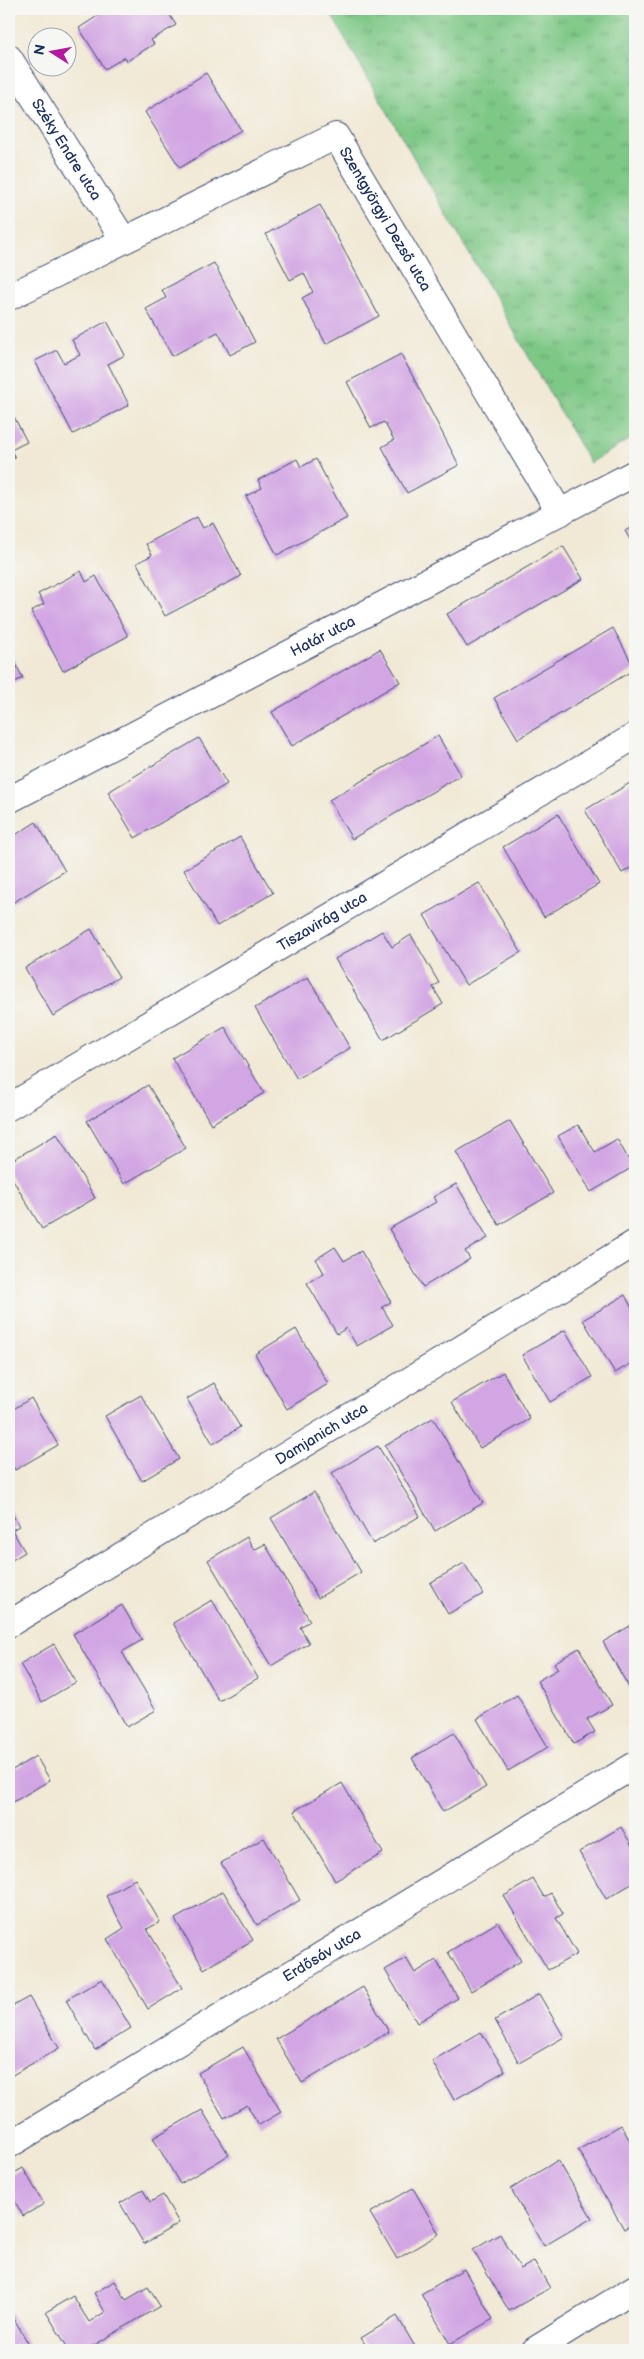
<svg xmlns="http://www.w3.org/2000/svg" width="644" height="2359" viewBox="0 0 644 2359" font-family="'Balsamiq Sans',sans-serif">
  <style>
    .grass { fill: url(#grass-tufts); stroke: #4c7c72 }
    .building { fill: #d2a5e3 }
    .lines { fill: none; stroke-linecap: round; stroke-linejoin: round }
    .minor-casing { stroke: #3b4b70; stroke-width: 28 }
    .minor { stroke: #fff; stroke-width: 26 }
    .labels { text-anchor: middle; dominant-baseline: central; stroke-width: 4; stroke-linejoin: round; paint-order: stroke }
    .street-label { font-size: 15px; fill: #1b2f5e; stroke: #f6f6f2 }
  </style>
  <defs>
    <pattern id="grass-tufts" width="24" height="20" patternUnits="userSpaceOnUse" patternTransform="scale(1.25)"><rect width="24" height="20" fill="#7ec886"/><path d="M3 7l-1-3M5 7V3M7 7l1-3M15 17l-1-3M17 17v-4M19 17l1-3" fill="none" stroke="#66a371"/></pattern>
  </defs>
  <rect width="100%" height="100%" fill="#f6f6f2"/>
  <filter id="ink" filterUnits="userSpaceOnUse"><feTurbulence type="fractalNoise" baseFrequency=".02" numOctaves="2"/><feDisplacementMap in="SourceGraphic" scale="10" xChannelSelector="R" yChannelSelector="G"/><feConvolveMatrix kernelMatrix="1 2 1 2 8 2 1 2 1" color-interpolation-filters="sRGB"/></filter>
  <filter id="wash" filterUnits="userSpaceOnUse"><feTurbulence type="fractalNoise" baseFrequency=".0096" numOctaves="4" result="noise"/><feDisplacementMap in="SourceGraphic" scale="20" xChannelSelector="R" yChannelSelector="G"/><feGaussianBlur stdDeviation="1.12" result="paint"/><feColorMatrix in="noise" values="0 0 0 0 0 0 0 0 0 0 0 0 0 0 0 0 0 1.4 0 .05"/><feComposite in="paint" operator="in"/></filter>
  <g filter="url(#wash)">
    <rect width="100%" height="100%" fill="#f1e9d5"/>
    <polygon class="grass" points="328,9 635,9 635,436 590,463"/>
    <g id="blocks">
      <g class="building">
        <polygon points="99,9 166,9 176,25 151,40 154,44 127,61 125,57 105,69 79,28 99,15 96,11"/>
        <polygon points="206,73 241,130 180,168 145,112"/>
        <polygon points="320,205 379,316 326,344 302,298 313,292 304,273 290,280 266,234"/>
        <polygon points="214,263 255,342 230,355 218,332 172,356 146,309 166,298 162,290"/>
        <polygon points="107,321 125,355 108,364 129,405 73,434 35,361 57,350 64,363 80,355 72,340"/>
        <polygon points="401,354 459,465 407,493 382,447 394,440 384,422 371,428 347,382"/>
        <polygon points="9,407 27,442 11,450 15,458 9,462"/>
        <polygon points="297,459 301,467 316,459 347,518 277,555 246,496 262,488 258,480"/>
        <polygon points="197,517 203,528 213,523 241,576 165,616 137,563 152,555 146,544"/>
        <polygon points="635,525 635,548 625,531"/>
        <polygon points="563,546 583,579 467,647 447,614"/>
        <polygon points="81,571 86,582 96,576 128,636 63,671 31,611 44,604 38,594"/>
        <polygon points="613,628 635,669 518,739 494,698"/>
        <polygon points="380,649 400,682 292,746 272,712"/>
        <polygon points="9,651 23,678 9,685"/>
        <polygon points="438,736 461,775 352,839 329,800"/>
        <polygon points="199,738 227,784 135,838 108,792"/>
        <polygon points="635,780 635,865 622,873 585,810"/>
        <polygon points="558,814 599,884 544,917 503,847"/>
        <polygon points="36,822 65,871 9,905 9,839"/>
        <polygon points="240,837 273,893 217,926 184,870"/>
        <polygon points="479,883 521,952 466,985 424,915"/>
        <polygon points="91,929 119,977 53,1016 25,968"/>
        <polygon points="382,931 392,947 411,935 439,983 433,987 443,1004 383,1040 335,959"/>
        <polygon points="308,977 350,1048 297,1079 255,1008"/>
        <polygon points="225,1027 264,1093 211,1124 172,1058"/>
        <polygon points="148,1085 186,1148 124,1184 87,1121"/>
        <polygon points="510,1121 553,1193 499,1225 456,1152"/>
        <polygon points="578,1125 595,1152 617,1139 633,1167 591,1192 558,1136"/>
        <polygon points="57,1134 95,1198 42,1229 9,1173 9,1162"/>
        <polygon points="456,1184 488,1238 465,1251 470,1259 423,1287 389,1229 436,1202 433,1197"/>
        <polygon points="335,1247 344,1261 361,1251 391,1302 382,1307 393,1325 357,1346 346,1328 337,1334 307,1283 324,1273 316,1259"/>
        <polygon points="625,1295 635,1314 635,1361 615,1373 583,1320"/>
        <polygon points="296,1329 328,1384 287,1409 255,1354"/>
        <polygon points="565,1330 592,1377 550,1402 522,1355"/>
        <polygon points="503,1372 530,1419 480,1448 452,1402"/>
        <polygon points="214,1383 240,1427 213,1444 187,1399"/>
        <polygon points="141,1395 179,1459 142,1481 105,1416"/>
        <polygon points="31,1398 58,1445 15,1470 9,1459 9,1412"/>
        <polygon points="433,1418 483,1503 435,1531 385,1446"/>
        <polygon points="378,1446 420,1516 373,1544 332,1473"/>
        <polygon points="314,1492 361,1572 318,1598 271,1518"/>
        <polygon points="9,1508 19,1526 12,1530 25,1552 9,1562"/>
        <polygon points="247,1537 254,1550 265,1544 310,1621 300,1627 309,1643 271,1666 208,1560"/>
        <polygon points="464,1563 483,1594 448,1614 430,1583"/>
        <polygon points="212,1600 258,1678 219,1701 173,1623"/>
        <polygon points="122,1605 142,1640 122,1652 156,1710 127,1727 73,1634"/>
        <polygon points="635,1623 635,1698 603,1642"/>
        <polygon points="54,1644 76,1682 42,1702 20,1664"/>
        <polygon points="579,1648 612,1705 587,1719 595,1732 574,1744 537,1681 558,1669 554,1663"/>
        <polygon points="517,1695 548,1747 508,1771 477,1719"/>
        <polygon points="454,1733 486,1787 443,1812 412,1758"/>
        <polygon points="36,1756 50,1780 10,1804 9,1772"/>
        <polygon points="342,1783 383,1853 335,1881 294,1811"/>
        <polygon points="621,1827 635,1851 635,1882 606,1899 579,1852"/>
        <polygon points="264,1838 300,1900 257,1925 221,1863"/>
        <polygon points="135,1879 160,1922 147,1929 182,1988 148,2009 107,1939 124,1928 106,1896"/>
        <polygon points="533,1879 544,1897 551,1893 563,1914 556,1918 577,1954 548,1970 504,1896"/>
        <polygon points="223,1891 253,1940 204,1969 175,1919"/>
        <polygon points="498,1922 521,1961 471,1991 448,1952"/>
        <polygon points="406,1958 415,1973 436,1960 458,1998 417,2023 385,1970"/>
        <polygon points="102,1979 131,2028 95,2050 66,2000"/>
        <polygon points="363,1987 389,2032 302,2083 276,2039"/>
        <polygon points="539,1994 564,2037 519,2063 495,2020"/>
        <polygon points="29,1997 59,2048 9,2077 9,2008"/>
        <polygon points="481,2032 505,2071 454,2100 432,2061"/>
        <polygon points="243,2047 281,2112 259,2125 247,2105 224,2118 198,2073"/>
        <polygon points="202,2110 229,2155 180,2184 153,2138"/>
        <polygon points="621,2125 635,2150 635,2223 624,2229 578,2150"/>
        <polygon points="558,2160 592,2218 544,2246 511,2189"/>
        <polygon points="23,2168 44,2204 23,2216 9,2191 9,2176"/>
        <polygon points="413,2188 439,2234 397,2259 370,2213"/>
        <polygon points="143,2190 150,2202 163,2195 179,2223 144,2244 120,2203"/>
        <polygon points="500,2234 521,2269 534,2261 550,2288 509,2311 473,2250"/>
        <polygon points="464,2269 493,2319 450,2344 421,2294"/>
        <polygon points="115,2281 126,2300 148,2287 160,2306 86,2350 69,2350 46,2312 73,2296 89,2322 105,2312 94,2293"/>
        <polygon points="9,2310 32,2350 9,2350"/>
        <polygon points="397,2316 417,2350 369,2350 361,2338"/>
      </g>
    </g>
  </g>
  <g filter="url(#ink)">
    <use href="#blocks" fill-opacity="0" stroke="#3b4b70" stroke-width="1"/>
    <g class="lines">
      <defs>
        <g id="minor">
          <path id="s1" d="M9 58 123 239"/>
          <path id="s2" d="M9 297 336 136 560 513"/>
          <path id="s3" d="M9 800 635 473"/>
          <path id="s4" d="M9 1107 635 736"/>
          <path id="s5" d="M9 1624 635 1243"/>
          <path id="s6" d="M9 2145 635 1765"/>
          <polyline points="535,2350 635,2288"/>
        </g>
      </defs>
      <use href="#minor" class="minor-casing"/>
      <use href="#minor" class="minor"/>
    </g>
  </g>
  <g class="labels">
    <g class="street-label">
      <text stroke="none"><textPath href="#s1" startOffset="108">Széky Endre utca</textPath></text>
      <text stroke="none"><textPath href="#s2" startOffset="461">Szentgyörgyi Dezső utca</textPath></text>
      <text stroke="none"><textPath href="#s3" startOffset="354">Határ utca</textPath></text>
      <text stroke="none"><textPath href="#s4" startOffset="364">Tiszavirág utca</textPath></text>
      <text stroke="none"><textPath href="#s5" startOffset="366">Damjanich utca</textPath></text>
      <text stroke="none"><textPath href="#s6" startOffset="366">Erdősáv utca</textPath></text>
    </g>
  </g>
  <rect width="644" height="2359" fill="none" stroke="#f6f6f2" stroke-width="30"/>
  <g transform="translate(52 52) rotate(281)"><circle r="24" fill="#f6f6f2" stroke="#9ea6b7"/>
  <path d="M0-4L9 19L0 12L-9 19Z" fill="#b5179e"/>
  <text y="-8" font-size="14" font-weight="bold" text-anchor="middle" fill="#1b2f5e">N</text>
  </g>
</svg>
